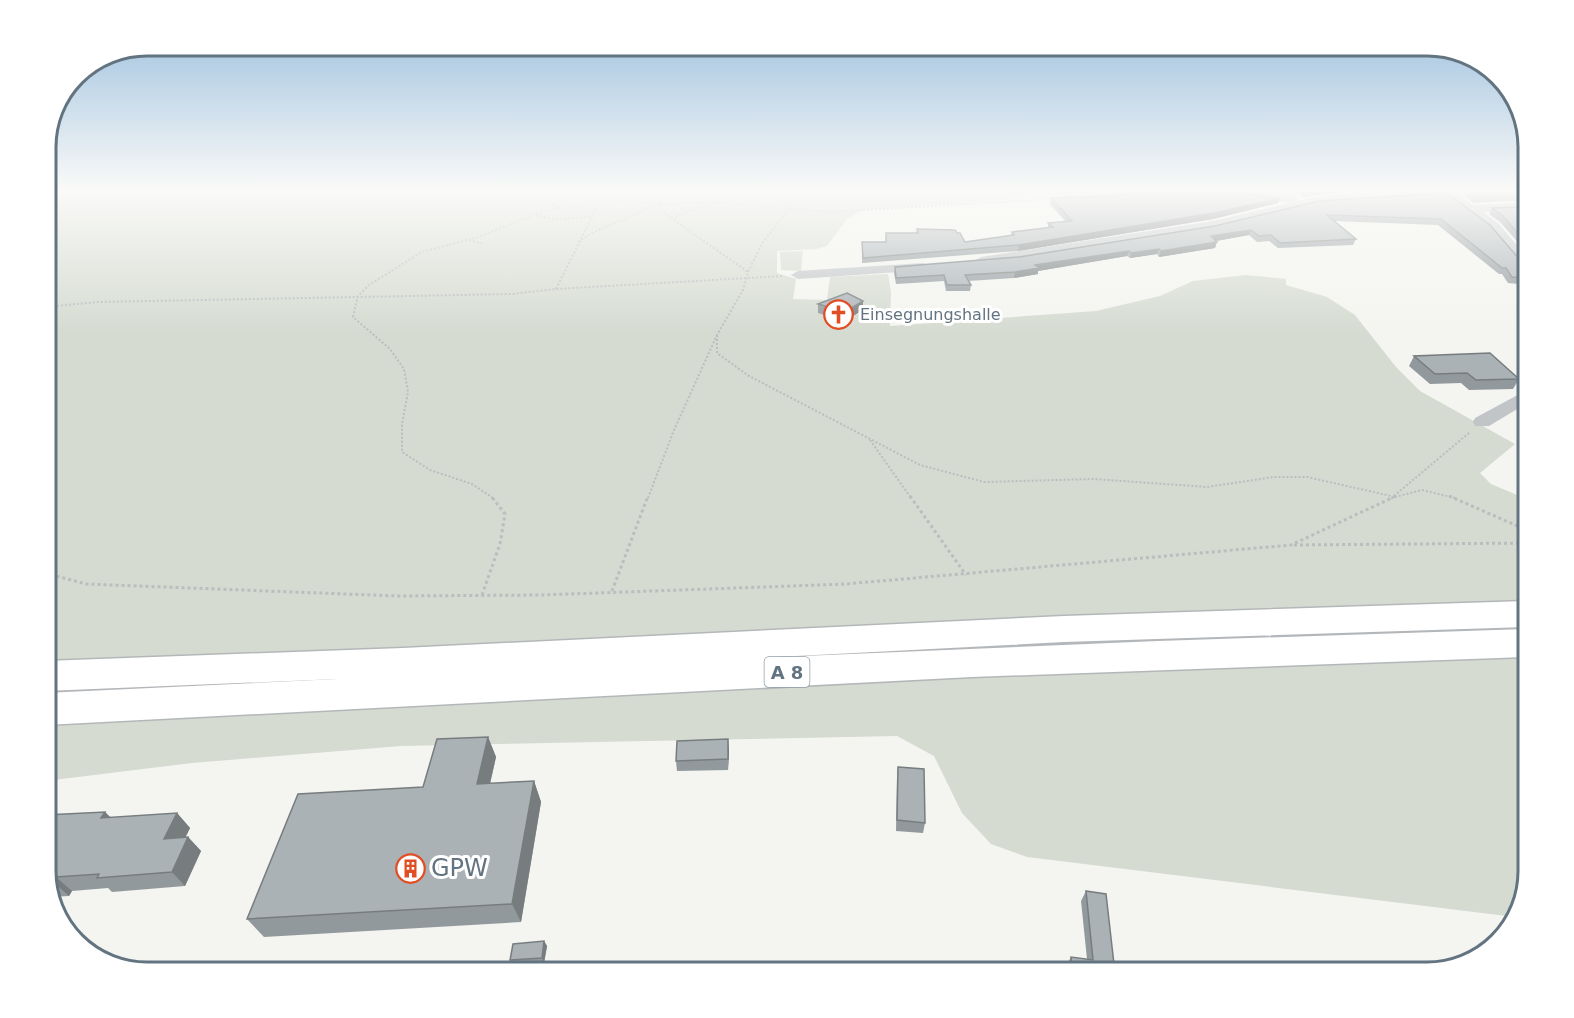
<svg xmlns="http://www.w3.org/2000/svg" width="1574" height="1018" viewBox="0 0 1574 1018" font-family="'DejaVu Sans',sans-serif">
  <style>
    .green { fill: #d5dbd1 }
    .lines { fill: none; stroke-linecap: round; stroke-linejoin: round }
    .highway-casing { stroke: #b4b7ba; stroke-width: 3 }
    .path-far1 { stroke: #bbbdbf; stroke-width: 2; stroke-dasharray: 2 2; stroke-linecap: butt }
    .path { stroke: #bbbdbf; stroke-width: 3; stroke-dasharray: 3 3; stroke-linecap: butt }
    .minor { fill: #c1c5c8; fill-rule: evenodd }
    .highway { fill: #fff; fill-rule: evenodd }
    .wall { fill: #92999d }
    .shaded-wall { fill: #777d7f }
    .building { fill: #aab2b6; stroke: #777d7f; stroke-width: 1.5 }
    .labels { text-anchor: middle; dominant-baseline: central; stroke-width: 6; stroke-linejoin: round; paint-order: stroke }
    .far-poi-label { font-size: 16px; fill: #637481; stroke: #fff; text-anchor: start }
    .shield { fill: #fff; stroke: #929ea7; stroke-width: 1.5 }
    .shield-label { font-size: 18px; font-weight: bold; fill: #637481 }
    .near-poi-label { font-size: 24px; fill: #637481; stroke: #fff; text-anchor: start }
    .rim { fill: none; stroke: #637481; stroke-width: 3 }
  </style>
  <rect width="100%" height="100%" fill="#f4f4f0"/>
  <g class="green">
    <polygon points="45,191 1039,191 1022,198 863,210 847,219 827,246 816,249 777,251 777,273 796,279 793,299 827,300 830,277 888,274 891,292 890,326 1096,311 1160,296 1193,281 1246,275 1286,279 1286,285 1327,297 1355,315 1396,367 1420,391 1515,444 1480,473 1491,484 1529,500 1529,872 1515,917 1027,857 991,844 962,813 934,756 897,736 401,746 192,763 45,781"/>
    <polygon points="803,251 801,271 781,270 780,252"/>
  </g>
  <g class="lines">
    <defs>
      <polygon id="highway" points="1529,601 1529,627 1064,642 755,658 1158,641 1529,629 1529,657 972,677 45,725 45,693 337,679 45,691 45,661 403,648 1064,616"/>
    </defs>
    <use href="#highway" class="highway-casing"/>
    <g class="path-far1">
      <polyline points="590,191 608,200"/>
      <polyline points="959,191 964,205"/>
      <polyline points="558,208 588,207 593,211"/>
      <polyline points="45,213 50,217 45,223"/>
      <polyline points="536,214 558,208 548,197 552,191"/>
      <polyline points="671,218 716,202 716,191"/>
      <polyline points="469,240 484,244"/>
      <polyline points="578,242 594,232 659,204 662,211 671,218 748,272"/>
      <polyline points="556,289 592,217"/>
      <polyline points="45,307 98,302 512,294 556,289 783,276"/>
      <polyline points="717,335 717,353 749,376 920,465 984,482 1094,479 1207,487 1274,477 1307,477 1391,496"/>
      <polyline points="870,440 911,498"/>
      <polyline points="1394,496 1470,432"/>
      <polyline points="493,498 472,484 430,470 402,452 402,424 408,392 404,369 390,349 353,317 358,296 369,285 422,252 478,237 534,215 554,219 592,217 594,211 608,200 659,204 716,202 828,212 1053,199"/>
      <polyline points="648,498 674,430 717,335 743,290 748,272 763,242 788,210 797,191"/>
      <polyline points="1391,498 1422,490 1455,498"/>
    </g>
    <g class="path">
      <polyline points="910,496 966,575"/>
      <polyline points="1449,496 1529,531"/>
      <polyline points="1294,545 1529,543"/>
      <polyline points="45,573 86,584 398,596 542,595 846,584 1291,545 1396,496"/>
      <polyline points="612,591 648,496"/>
      <polyline points="482,595 500,544 505,514 491,496"/>
    </g>
    <g class="minor">
      <polygon points="1058,191 1160,191 1154,195 1070,201 1066,200"/>
      <path d="M1212 191H1255L1292 195 1296 196 1297 201C1352 188 1412 191 1469 191L1460 195 1473 205 1529 202V210L1483 212 1498 223 1529 259V272L1524 271 1488 229 1445 196 1316 204 1213 229 981 265 974 261 981 257 1213 221 1290 203 1218 195Z"/>
      <polygon points="923,263 930,267 928,270 798,279 791,275 798,271"/>
      <polygon points="1529,389 1529,402 1489,426 1475,426 1473,422 1475,418"/>
    </g>
    <use href="#highway" class="highway"/>
  </g>
  <g class="wall">
    <polygon points="1287,191 1347,191 1303,197 1298,193"/>
    <polygon points="1467,191 1529,191 1529,200 1474,203 1464,196"/>
    <polygon points="1447,193 1526,267 1529,267 1529,288 1521,287 1519,284 1508,283 1502,274 1499,274 1438,225 1334,221 1356,239 1353,245 1278,248 1269,241 1257,242 1249,235 1216,241 1215,248 1159,257 1157,254 1130,258 1127,256 1038,271 1038,274 1014,278 968,281 971,285 970,291 946,291 944,281 896,284 894,273 895,267 1019,257"/>
    <polygon points="1117,195 1280,198 1278,203 1213,219 1018,251 862,263 862,248 886,242 886,233 916,233 917,229 957,233 965,242 1011,235 1012,232 1048,228 1048,223 1066,222 1050,204 1051,198 1116,196"/>
    <polygon points="1529,207 1529,255 1500,222 1489,214 1492,208"/>
    <polygon points="818,304 863,310 844,321 818,313"/>
    <polygon points="1414,356 1519,379 1513,389 1469,390 1461,383 1430,384 1409,366"/>
    <polygon points="488,737 496,757 490,784 534,781 541,802 521,922 264,937 247,919 423,787"/>
    <polygon points="729,750 728,770 677,771 676,761"/>
    <polygon points="898,767 925,823 923,833 896,831 897,777"/>
    <polygon points="105,812 111,818 177,813 190,828 185,837 188,837 201,851 185,886 112,892 108,888 72,891 69,896 51,897 45,878"/>
    <polygon points="1086,891 1115,973 1066,973 1066,966 1071,957 1087,959 1081,901"/>
    <polygon points="544,941 547,946 544,963 513,965 510,960"/>
  </g>
  <g class="shaded-wall">
    <polygon points="1306,191 1347,191 1303,197"/>
    <polygon points="1280,198 1278,203 1213,219 1018,251 1019,245"/>
    <polygon points="1251,230 1249,235 1210,242 1211,236"/>
    <polygon points="1217,242 1215,248 1159,257 1161,251"/>
    <polygon points="1159,249 1157,254 1130,258 1131,253"/>
    <polygon points="1129,251 1127,256 1038,271 1038,274 1014,278 1015,272 1035,265"/>
    <polygon points="863,301 863,310 844,321 845,312"/>
    <polygon points="488,737 496,757 485,805 477,784"/>
    <polygon points="728,739 729,750 728,770"/>
    <polygon points="534,781 541,802 521,922 512,904"/>
    <polygon points="105,812 119,826 101,818"/>
    <polygon points="177,813 190,828 178,853 164,839"/>
    <polygon points="188,837 201,851 185,886 172,872"/>
    <polygon points="56,877 72,891 69,896 53,882"/>
    <polygon points="544,941 547,946 544,963 542,958"/>
  </g>
  <g class="building">
    <polygon points="1156,191 1219,191 1280,198 1214,213 1019,245 863,258 862,242 886,242 886,233 918,233 917,229 955,230 957,233 960,233 965,242 1014,235 1012,232 1053,227 1048,223 1072,221 1051,198 1119,196 1117,195"/>
    <polygon points="1469,191 1529,191 1529,195 1477,197"/>
    <polygon points="1447,193 1490,225 1526,267 1529,267 1529,282 1525,281 1523,278 1512,277 1506,268 1502,268 1441,219 1327,215 1356,239 1280,243 1271,235 1259,236 1251,230 1211,236 1217,242 1161,251 1159,249 1131,253 1129,251 1035,265 1039,268 1015,272 965,275 971,285 947,285 944,275 896,278 895,267 1019,257 1215,226 1319,201"/>
    <polygon points="1529,207 1529,246 1503,216 1492,208"/>
    <polygon points="847,293 863,301 845,312 818,304"/>
    <polygon points="1490,353 1519,379 1476,380 1467,373 1435,374 1414,356"/>
    <polygon points="488,737 477,784 534,781 512,904 247,919 298,794 423,787 437,739"/>
    <polygon points="728,739 728,759 676,761 677,741"/>
    <polygon points="898,767 924,769 925,823 897,820"/>
    <polygon points="105,812 101,818 177,813 164,839 188,837 172,872 97,878 99,874 56,877 53,882 47,883 45,878 45,815"/>
    <polygon points="1086,891 1106,894 1115,973 1072,973 1071,957 1093,960"/>
    <polygon points="544,941 542,958 510,960 513,944"/>
    <polygon points="974,964 1009,970 1009,973 974,973"/>
    <polygon points="736,965 788,973 734,973"/>
  </g>
  <linearGradient id="sky" x2="0" y2="1"><stop stop-color="#95bbdc"/><stop offset="0.57" stop-color="#fafaf8"/><stop offset="1" stop-color="#fafaf8" stop-opacity="0"/></linearGradient>
  <rect width="1574" height="334" fill="url(#sky)"/>
  <defs>
    <symbol id="church-ring" viewBox="-11 -11 22 22"><circle r="9.5" fill="#fff" stroke="#e24e23" stroke-width="1.5"/><path d="M-1.2-6h2.4v3.5h3.3v2.4h-3.3V6h-2.4V-.1h-3.3v-2.4h3.3Z" fill="#e24e23"/></symbol>
    <symbol id="building-ring" viewBox="-11 -11 22 22"><circle r="9.5" fill="#fff" stroke="#e24e23" stroke-width="1.5"/><path d="M-4-6H4V6H1V3H-1V6H-4ZM-2.5-4.3h1.7v1.8h-1.7ZM.8-4.3h1.7v1.8H.8ZM-2.5-1h1.7V.8h-1.7ZM.8-1h1.7V.8H.8Z" fill="#e24e23"/></symbol>
  </defs>
  <g fill-rule="evenodd">
    <use href="#church-ring" x="822" y="298" width="33" height="33"/>
    <use href="#building-ring" x="394" y="852" width="33" height="33"/>
  </g>
  <g class="labels">
    <g class="far-poi-label">
      <text x="860" y="314">Einsegnungshalle</text>
    </g>
    <rect class="shield" x="764.5" y="657" width="45" height="30" rx="4.5"/>
    <g class="shield-label">
      <text x="787" y="672">A 8</text>
    </g>
    <g class="near-poi-label">
      <text x="431" y="868">GPW</text>
    </g>
  </g>
  <path d="M0 0H1574V1018H0ZM147 56H1427A91 91 0 0 1 1518 147V871A91 91 0 0 1 1427 962H147A91 91 0 0 1 56 871V147A91 91 0 0 1 147 56Z" fill="#fff" fill-rule="evenodd"/>
  <path class="rim" d="M147 56H1427A91 91 0 0 1 1518 147V871A91 91 0 0 1 1427 962H147A91 91 0 0 1 56 871V147A91 91 0 0 1 147 56Z"/>
</svg>
